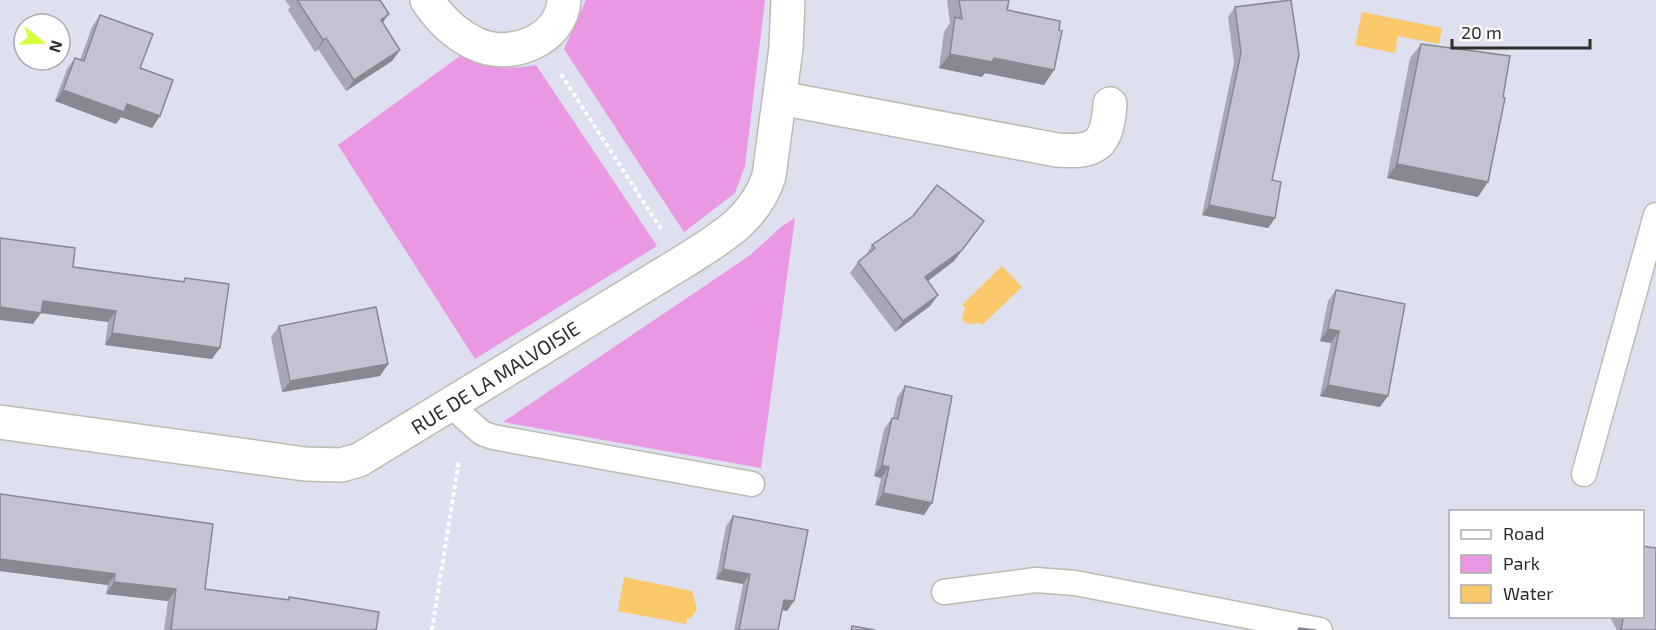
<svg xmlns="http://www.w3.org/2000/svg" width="1656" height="630" viewBox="0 0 1656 630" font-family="'Exo 2',sans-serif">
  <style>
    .green { fill: #ea97e4 }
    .water { fill: #f9c96a }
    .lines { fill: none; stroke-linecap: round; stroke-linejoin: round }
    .service-casing { stroke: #babdae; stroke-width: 27 }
    .minor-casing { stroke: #babdae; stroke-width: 36 }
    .path { stroke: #fff; stroke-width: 4; stroke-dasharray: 4.5 3; stroke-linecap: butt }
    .service { stroke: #fff; stroke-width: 24 }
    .minor { stroke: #fff; stroke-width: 33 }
    .wall { fill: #a8a7b5 }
    .shaded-wall { fill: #888893 }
    .building { fill: #c3c2d2; stroke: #888893; stroke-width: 1.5 }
    .labels { text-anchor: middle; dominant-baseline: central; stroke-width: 4.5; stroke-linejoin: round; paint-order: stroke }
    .street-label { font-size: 20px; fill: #2d2d2d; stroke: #fff }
  </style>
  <rect width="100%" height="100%" fill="#dedfef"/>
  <g class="green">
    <polygon points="586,0 765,0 745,166 735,193 684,232 564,49"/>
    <path d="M464 53C482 68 513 70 536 65L657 246 475 359 338 145Z"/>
    <polygon points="795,218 761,468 503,422 749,256 781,227"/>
  </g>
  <g class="water">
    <polygon points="1362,12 1442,28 1439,44 1398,36 1395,53 1355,45"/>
    <polygon points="1002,266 1022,287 982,325 980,323 967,324 962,319 965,308 962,305"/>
    <polygon points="624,577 692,591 697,609 692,617 687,619 686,624 618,611"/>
  </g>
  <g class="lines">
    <defs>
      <g id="service">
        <polyline points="449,404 482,433 493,437 752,484"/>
        <polyline points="1584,474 1656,215"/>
        <polyline points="944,592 1036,580 1075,583 1320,630"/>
      </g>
      <g id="minor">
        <path d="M427 0C439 18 455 34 474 43 508 61 562 41 564 0"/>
        <path d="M780 98 1057 150C1097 153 1107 145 1110 104"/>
        <path d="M0 422 305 464 341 465 359 460 683 262C719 239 755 220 769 176L786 48 788 0"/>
      </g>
    </defs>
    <use href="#service" class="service-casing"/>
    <use href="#minor" class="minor-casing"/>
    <g class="path">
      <polyline points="561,74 661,229"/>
      <polyline points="432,630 459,460"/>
    </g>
    <use href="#service" class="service"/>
    <use href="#minor" class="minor"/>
  </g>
  <g class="wall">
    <polygon points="285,0 380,0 383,23 400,50 392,61 346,91 318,49 315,52 288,10 290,7"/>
    <polygon points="947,0 1009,0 1007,10 1054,70 1044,85 985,73 982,77 939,68 944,32 950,23"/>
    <polygon points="1235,7 1272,180 1275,218 1268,228 1202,215 1234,63 1228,17"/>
    <polygon points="100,15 140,68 160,116 152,128 121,117 116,124 55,101 67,69 75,58 80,60 92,27"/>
    <polygon points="1421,44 1478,197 1387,178 1410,58"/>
    <polygon points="984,221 954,261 928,281 938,295 930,306 895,332 850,273 858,262 865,257 872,245"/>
    <polygon points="73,267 183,281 185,278 212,359 105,345 108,322 41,313 33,324"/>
    <polygon points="1336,290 1380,407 1320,396 1331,343 1320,341 1328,301"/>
    <polygon points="279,326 388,364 380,376 282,392 271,337"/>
    <polygon points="905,386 924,515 875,505 881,478 874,476 884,429 892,418 893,418 897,398"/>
    <polygon points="0,494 205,589 288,599 289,597 376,630 164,630 168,601 106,594 108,585 0,571"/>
    <polygon points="733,516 787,611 782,610 778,630 734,630 743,584 716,579 726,526"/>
    <polygon points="1609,616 1642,616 1656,630 1616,630 1616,628"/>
  </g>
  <g class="shaded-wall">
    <polygon points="389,14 381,25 381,20"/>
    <polygon points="326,38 318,49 315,52 323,40"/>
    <polygon points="400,50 392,61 346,91 354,80"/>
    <polygon points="950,54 994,58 1054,70 1044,85 985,73 982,77 939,68"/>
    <polygon points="63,90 127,104 160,116 152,128 121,117 116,124 55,101"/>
    <polygon points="1397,164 1488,182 1478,197 1387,178"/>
    <polygon points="1209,205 1275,218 1268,228 1202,215"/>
    <polygon points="984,221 954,261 917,289 925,277"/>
    <polygon points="938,295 930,306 895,332 903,321"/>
    <polygon points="43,301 116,311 108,322 41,313 33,324 0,320 0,307"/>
    <polygon points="1328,329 1339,331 1331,343 1320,341"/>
    <polygon points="112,333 220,348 212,359 105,345"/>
    <polygon points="388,364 380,376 282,392 290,381"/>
    <polygon points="1328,385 1388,396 1380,407 1320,396"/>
    <polygon points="882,465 889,467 881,478 874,476"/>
    <polygon points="883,493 932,503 924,515 875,505"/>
    <polygon points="0,559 115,574 108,585 0,571"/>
    <polygon points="723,569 750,574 743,584 716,579"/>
    <polygon points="114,582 176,589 168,601 106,594"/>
    <polygon points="784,600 794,601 787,611 777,609"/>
  </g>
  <g class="building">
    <polygon points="297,0 380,0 389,14 381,20 400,50 354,80 326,38 323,40"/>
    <polygon points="959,0 1009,0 1007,10 1060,21 1059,30 1062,31 1054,70 994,58 992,62 950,54 955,17 962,19"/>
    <polygon points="1291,0 1299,55 1272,180 1281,182 1275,218 1209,205 1241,53 1235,7"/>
    <polygon points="100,15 153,34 140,68 173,80 160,116 127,104 124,112 63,90 75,58 84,61"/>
    <polygon points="1421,44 1510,56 1503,97 1505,98 1488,182 1397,164"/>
    <polygon points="937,185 984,221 962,250 925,277 938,295 903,321 858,262 875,248 872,245 913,216"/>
    <polygon points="0,238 75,248 73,267 184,282 185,278 229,284 220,348 112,333 116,311 43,301 41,313 0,307"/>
    <polygon points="1336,290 1405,304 1388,396 1328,385 1339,331 1328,329"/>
    <polygon points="376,307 388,364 290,381 279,326"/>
    <polygon points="905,386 952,396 932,503 883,493 889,467 882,465 892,418 898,419"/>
    <polygon points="0,494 213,524 205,589 289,600 289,597 379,612 376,630 171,630 176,589 114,582 115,574 0,559"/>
    <polygon points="733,516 808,530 794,601 784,600 778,630 739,630 750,574 723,569"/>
    <polygon points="1642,546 1656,548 1656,630 1621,630 1623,619 1621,616 1642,616"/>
    <polygon points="852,626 875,630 851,630"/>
    <polygon points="1299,628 1316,630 1298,630"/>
  </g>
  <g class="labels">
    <g class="street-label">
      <text transform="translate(495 377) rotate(-32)">RUE DE LA MALVOISIE</text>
    </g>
  </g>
  <rect x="1449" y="510" width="195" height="108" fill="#ffffff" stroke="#ababab" stroke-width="1.5"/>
  <rect x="1461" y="530" width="30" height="9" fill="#ffffff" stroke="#ababab" stroke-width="1.5"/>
  <text x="1503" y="540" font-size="18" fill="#2d2d2d">Road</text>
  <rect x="1461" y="555" width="30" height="18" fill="#ea97e4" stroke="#ababab" stroke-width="1.5"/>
  <text x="1503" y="570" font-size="18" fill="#2d2d2d">Park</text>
  <rect x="1461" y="585" width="30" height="18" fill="#f9c96a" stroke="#ababab" stroke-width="1.5"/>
  <text x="1503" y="600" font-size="18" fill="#2d2d2d">Water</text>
  <g transform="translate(42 42) rotate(108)"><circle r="28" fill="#ffffff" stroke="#ababab" stroke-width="1.5"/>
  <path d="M0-4.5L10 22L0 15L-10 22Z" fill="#d4ff3b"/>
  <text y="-9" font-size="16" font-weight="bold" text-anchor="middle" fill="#2d2d2d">N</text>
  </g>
  <path d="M1452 39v9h138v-9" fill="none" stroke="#2d2d2d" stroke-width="3"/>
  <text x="1461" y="39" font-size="18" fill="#2d2d2d" stroke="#ffffff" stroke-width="4.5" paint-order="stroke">20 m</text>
</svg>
